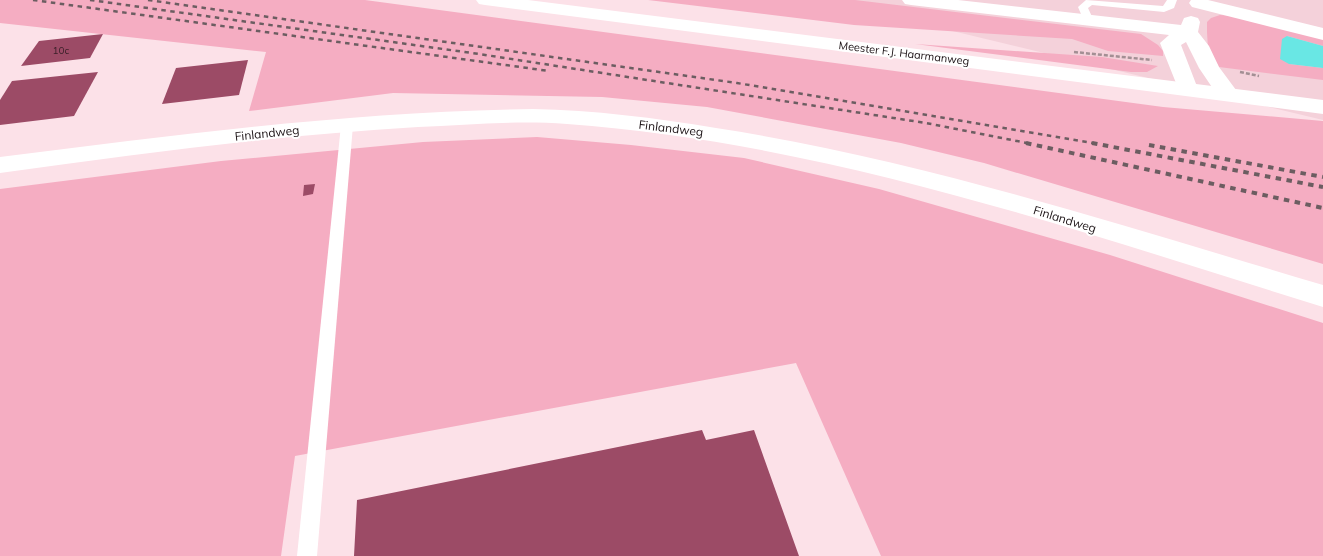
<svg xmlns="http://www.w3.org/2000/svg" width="1323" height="556" viewBox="0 0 1323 556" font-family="Mulish,sans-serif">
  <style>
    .built { fill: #f4d1da }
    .green { fill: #f5adc2 }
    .water { fill: #69e7e4 }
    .building { fill: #9c4b66 }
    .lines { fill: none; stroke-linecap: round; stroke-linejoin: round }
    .path { stroke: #a38f94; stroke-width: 2.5; stroke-dasharray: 4 2; stroke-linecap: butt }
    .service { fill: #fff; fill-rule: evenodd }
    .minor { fill: #fff; fill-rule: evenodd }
    .tertiary { fill: #fff; fill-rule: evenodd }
    .secondary { fill: #fff; fill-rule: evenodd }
    .rail-far1 { stroke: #6c5d61; stroke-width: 2.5; stroke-dasharray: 4.5 4.5; stroke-linecap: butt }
    .rail { stroke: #6c5d61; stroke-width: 4; stroke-dasharray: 5.5 5.5; stroke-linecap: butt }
    .labels { text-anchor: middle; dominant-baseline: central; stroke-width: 4; stroke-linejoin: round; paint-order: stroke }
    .number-label { font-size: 10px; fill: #3b2029 }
    .far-street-label { font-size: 11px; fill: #1b1215; stroke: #fff }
    .street-label { font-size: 12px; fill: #1b1215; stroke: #fff }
  </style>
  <rect width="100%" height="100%" fill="#fce1e8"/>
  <polygon class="built" points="763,0 1323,0 1323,120 886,15"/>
  <g class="green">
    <polygon points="0,0 365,0 1163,107 1323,121 1323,264 984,163 901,143 707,107 602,97 393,93 249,111 266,52 0,23"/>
    <polygon points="648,0 855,0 1141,34 1158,45 1163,51 1163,56 1108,51 1072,39 854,25"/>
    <polygon points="1220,15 1236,16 1323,38 1323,46 1287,36 1289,64 1323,68 1323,80 1219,67 1208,49 1207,32 1207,22 1211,18"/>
    <polygon points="915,44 1102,57 1158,66 1147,72 1131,72"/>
    <polygon points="537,137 631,145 744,158 879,189 1110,255 1323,323 1323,556 881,556 796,363 295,456 281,556 0,556 0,189 221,161 423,142"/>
  </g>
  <polygon class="water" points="1287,36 1323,46 1323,68 1289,64 1280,59 1282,39"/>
  <g class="building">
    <polygon points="103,34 90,58 21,66 39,41"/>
    <polygon points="248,60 239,95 162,104 176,68"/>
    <polygon points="98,72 74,116 0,125 0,100 12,81"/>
    <polygon points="315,184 313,194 303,196 304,185"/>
    <polygon points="702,430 706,440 754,430 799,556 354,556 357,500"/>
  </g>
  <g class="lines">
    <g class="path">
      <polyline points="1074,52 1152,60"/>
      <polyline points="1240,72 1259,76"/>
    </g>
    <g class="service">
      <polygon points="1086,0 1163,6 1167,0 1177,0 1174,8 1164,12 1092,5 1088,8 1094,21 1089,24 1084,21 1078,7"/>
      <polygon points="347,121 353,125 317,556 297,556 341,125"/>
    </g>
    <g class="minor">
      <polygon points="902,0 958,0 1181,25 1184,18 1191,16 1198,18 1200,22 1198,32 1209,46 1219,67 1239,94 1236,99 1228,100 1220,99 1199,68 1186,42 1181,45 1198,89 1194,93 1187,95 1180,93 1160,43 1169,35 911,5 905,4"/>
      <polygon points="1191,0 1208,0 1323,28 1323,40 1192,7 1189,3"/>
    </g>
    <path class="tertiary" d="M533 109C594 110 655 118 716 128 923 160 1123 226 1323 285V307C1075 230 827 143 567 124 517 120 467 125 418 127 278 135 139 154 0 173V157C177 135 354 111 533 109Z"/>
    <polygon class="secondary" points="476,0 528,0 1323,100 1323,114 485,5 479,4"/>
    <g class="rail-far1">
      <polyline points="33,0 549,71"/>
      <polyline points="90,0 479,54 926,123 1032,144"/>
      <polyline points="148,0 737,83 1099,144"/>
    </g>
    <g class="rail">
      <polyline points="1026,143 1323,208"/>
      <polyline points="1092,143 1323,187"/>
      <polyline points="1149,145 1323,177"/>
    </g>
  </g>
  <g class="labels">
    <g class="number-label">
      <text x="61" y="50">10c</text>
    </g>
    <g class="far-street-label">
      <text transform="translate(904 53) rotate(7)">Meester F.J. Haarmanweg</text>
    </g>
    <g class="street-label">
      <text transform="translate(671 128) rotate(7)">Finlandweg</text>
      <text transform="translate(267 133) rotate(-6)">Finlandweg</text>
      <text transform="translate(1065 219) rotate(17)">Finlandweg</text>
    </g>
  </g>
</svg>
